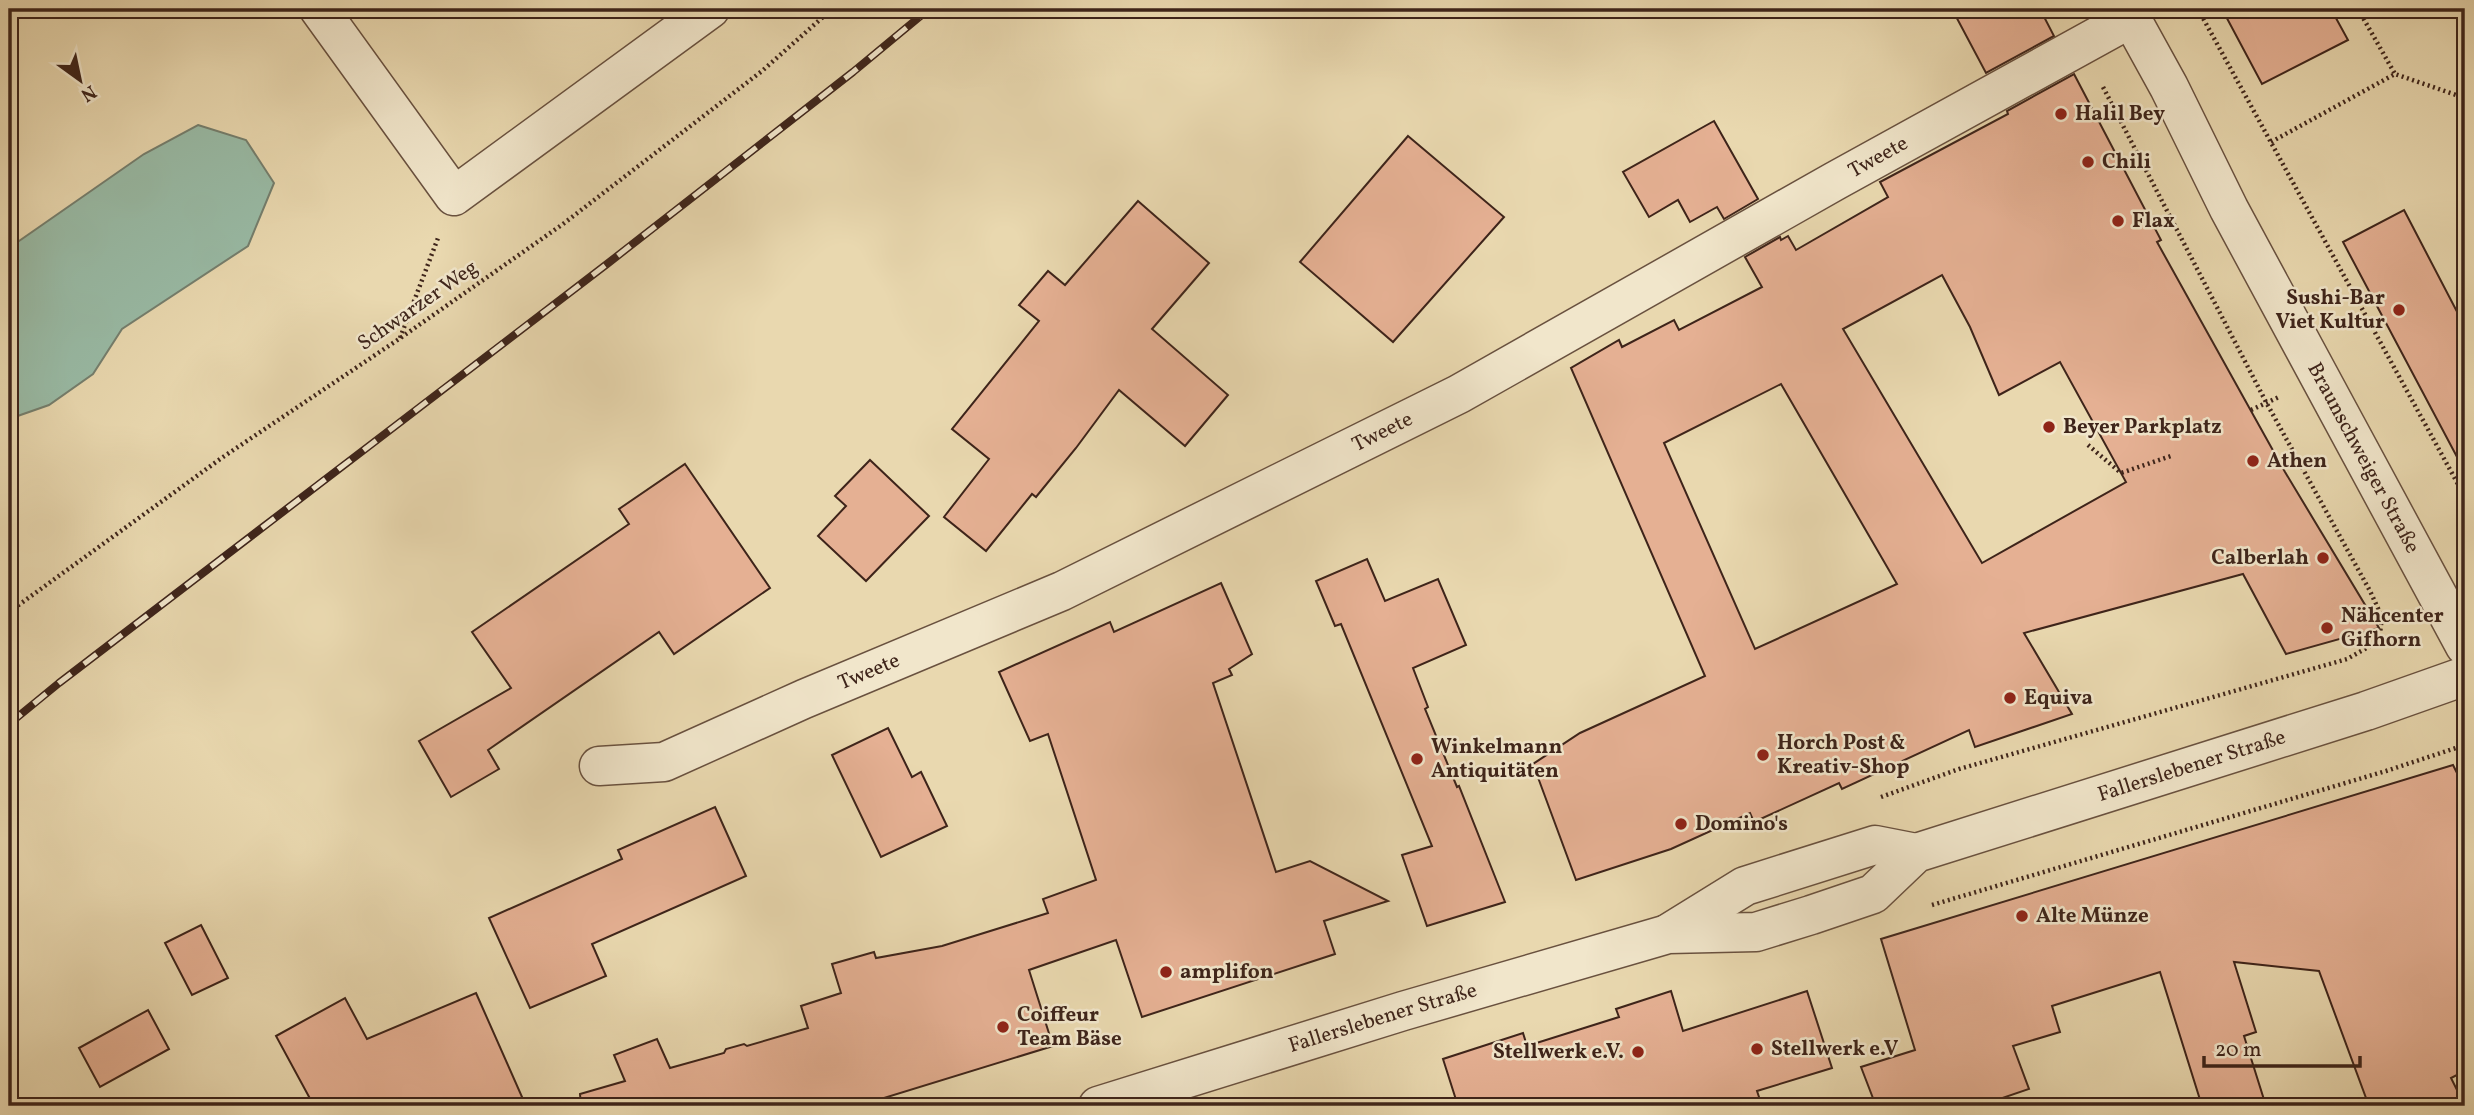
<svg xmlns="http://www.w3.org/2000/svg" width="2474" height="1115" viewBox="0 0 2474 1115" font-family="Vollkorn,serif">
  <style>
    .water { fill: #99bba6; stroke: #757f6e; stroke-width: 2 }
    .building { fill: #e5b093; stroke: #3e241a; stroke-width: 2; fill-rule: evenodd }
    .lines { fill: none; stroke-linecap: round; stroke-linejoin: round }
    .minor-casing { stroke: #69513f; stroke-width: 41 }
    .path { stroke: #3e241a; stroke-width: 4.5; stroke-dasharray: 2 3.5; stroke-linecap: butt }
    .minor { stroke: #f1e6cb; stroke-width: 38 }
    .rail-casing { stroke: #3e241a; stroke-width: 8 }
    .rail { stroke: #f1e6cb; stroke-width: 5; stroke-dasharray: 16; stroke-linecap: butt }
    .poi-dot { fill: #8f2418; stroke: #f1e6cb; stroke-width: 2.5 }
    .labels { text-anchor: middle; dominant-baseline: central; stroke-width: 5; stroke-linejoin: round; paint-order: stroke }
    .poi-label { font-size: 21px; font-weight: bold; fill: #3e241a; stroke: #f1e6cb; text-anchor: start }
    .street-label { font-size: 21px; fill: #3e241a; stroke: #f1e6cb }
  </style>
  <rect width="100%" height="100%" fill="#e9d8af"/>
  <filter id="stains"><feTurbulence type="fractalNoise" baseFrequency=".00286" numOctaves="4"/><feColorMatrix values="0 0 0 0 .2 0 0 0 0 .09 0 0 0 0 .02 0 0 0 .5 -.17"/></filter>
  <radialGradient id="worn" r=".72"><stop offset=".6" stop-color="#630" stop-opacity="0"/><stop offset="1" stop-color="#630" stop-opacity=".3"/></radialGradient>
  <polygon class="water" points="198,125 246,140 274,183 248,246 122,329 93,374 49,405 9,419 9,248 144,154"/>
  <g class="building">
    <polygon points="1952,9 2040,9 2054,36 1986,73"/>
    <polygon points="2222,9 2331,9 2348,40 2262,84"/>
    <path d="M2074 74 2161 240 2157 242 2285 472 2379 628 2286 654 2243 574 2024 633 2072 714 1975 747 1969 730 1842 789 1839 783 1754 822 1750 813 1671 849 1576 880 1533 764 1580 733 1705 676 1571 368 1619 340 1622 347 1674 320 1679 330 1762 287 1745 257 1780 237 1781 240 1788 236 1796 250 1888 197 1880 182 2008 114 2007 111ZM1942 275 1970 327 1999 395 2060 362 2126 482 1982 563 1843 329ZM1781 384 1897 584 1755 649 1664 443Z"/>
    <polygon points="1714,121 1758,199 1724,219 1717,207 1690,222 1678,200 1649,217 1623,172"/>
    <polygon points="1408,136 1504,217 1393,342 1300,262"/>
    <polygon points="1138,201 1209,263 1152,329 1228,395 1185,446 1119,390 1076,448 1036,497 1032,494 986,551 944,517 989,459 952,429 1039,321 1019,305 1048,271 1065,285"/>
    <polygon points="2404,210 2465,327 2465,472 2343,242"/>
    <polygon points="870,460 929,516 866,581 818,536 846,506 835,496"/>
    <polygon points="685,464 770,588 674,654 659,632 488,750 499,769 451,797 419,741 511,688 472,632 629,524 619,509"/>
    <polygon points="1367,559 1385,601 1438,579 1466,645 1413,668 1428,707 1425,709 1457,787 1459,786 1505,902 1427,926 1402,855 1432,846 1341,624 1335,626 1316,581"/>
    <polygon points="1221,583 1252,654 1229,669 1232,675 1213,683 1276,872 1310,861 1388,901 1324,921 1335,954 1142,1017 1116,940 1029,970 1053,1046 858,1106 581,1106 580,1094 625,1081 614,1055 657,1039 670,1068 724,1053 726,1049 744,1044 747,1046 808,1028 801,1006 841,993 832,964 874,952 876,958 942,946 1048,913 1043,899 1096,880 1048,734 1030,741 999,672 1110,622 1114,632"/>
    <polygon points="888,728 912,777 921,772 947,826 881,857 832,755"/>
    <polygon points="2453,765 2465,789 2465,1071 2451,1078 2465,1106 2369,1106 2319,971 2234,962 2256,1032 2244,1036 2266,1106 2202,1106 2160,972 2052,1006 2060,1032 2013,1046 2029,1089 1979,1106 1876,1106 1861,1067 1915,1050 1881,939"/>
    <polygon points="715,807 746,876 592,944 606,976 530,1008 489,918 622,859 618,850"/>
    <polygon points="201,925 228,978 192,995 165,943"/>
    <polygon points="1671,991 1683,1031 1807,991 1832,1068 1757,1091 1762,1106 1458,1106 1443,1059 1523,1033 1527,1046 1619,1017 1616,1009"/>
    <polygon points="476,993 526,1106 314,1106 276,1036 345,998 367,1039"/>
    <polygon points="148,1010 169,1049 100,1087 79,1048"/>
  </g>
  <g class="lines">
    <defs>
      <g id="minor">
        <polyline points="319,9 454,196 710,9"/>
        <path id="s1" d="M2126 9 2169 87 2229 209 2465 646"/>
        <path id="s2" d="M599 766 664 762 804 699 1062 591 1459 394 1835 181 2131 18"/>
        <polyline points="1669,933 1745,886 1875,845 1916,853"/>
        <path id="s3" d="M1098 1106 1403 1011 1668 934 1756 932 1811 915 1873 894 1916 853 2366 711 2465 676"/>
      </g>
    </defs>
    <use href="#minor" class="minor-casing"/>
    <g class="path">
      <polyline points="2198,9 2465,497"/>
      <polyline points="2358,9 2395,74"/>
      <polyline points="2271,142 2395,74 2465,98"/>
      <polyline points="400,338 438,238"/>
      <polyline points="2251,410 2279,397"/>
      <polyline points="2088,445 2121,473 2171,456"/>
      <polyline points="9,612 223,457 399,339 563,224 762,71 832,9"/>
      <polyline points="1881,797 1959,769 2347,659 2379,641 2382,617 2370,591 2266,402 2103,87"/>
      <polyline points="1932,905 2386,771 2465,745"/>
    </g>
    <use href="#minor" class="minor"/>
    <defs>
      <polyline id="rail" points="9,724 59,683 607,264 853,72 929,9"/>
    </defs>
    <use href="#rail" class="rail-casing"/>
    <use href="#rail" class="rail"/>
  </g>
  <g class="poi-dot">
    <circle cx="2061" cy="114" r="7"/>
    <circle cx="2088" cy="162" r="7"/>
    <circle cx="2118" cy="221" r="7"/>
    <circle cx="2399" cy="310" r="7"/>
    <circle cx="2049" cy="427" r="7"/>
    <circle cx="2253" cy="461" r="7"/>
    <circle cx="2323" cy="558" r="7"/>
    <circle cx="2327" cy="628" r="7"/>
    <circle cx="2010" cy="698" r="7"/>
    <circle cx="1763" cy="755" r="7"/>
    <circle cx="1417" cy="759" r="7"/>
    <circle cx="1681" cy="824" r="7"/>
    <circle cx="2022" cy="916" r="7"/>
    <circle cx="1166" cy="972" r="7"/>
    <circle cx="1003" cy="1027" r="7"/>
    <circle cx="1757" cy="1049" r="7"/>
    <circle cx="1638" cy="1052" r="7"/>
  </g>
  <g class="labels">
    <g class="poi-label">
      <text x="2075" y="114">Halil Bey</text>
      <text x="2102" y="162">Chili</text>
      <text x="2132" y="221">Flax</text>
      <text x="2385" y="298" text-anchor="end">Sushi-Bar<tspan x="2385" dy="24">Viet Kultur</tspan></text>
      <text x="2063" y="427">Beyer Parkplatz</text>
      <text x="2267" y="461">Athen</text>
      <text x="2309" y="558" text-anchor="end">Calberlah</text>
      <text x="2341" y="616">Nähcenter<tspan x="2341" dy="24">Gifhorn</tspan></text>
      <text x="2024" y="698">Equiva</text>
      <text x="1777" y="743">Horch Post &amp;<tspan x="1777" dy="24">Kreativ-Shop</tspan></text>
      <text x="1431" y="747">Winkelmann<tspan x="1431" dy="24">Antiquitäten</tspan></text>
      <text x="1695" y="824">Domino's</text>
      <text x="2036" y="916">Alte Münze</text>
      <text x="1180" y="972">amplifon</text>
      <text x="1017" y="1015">Coiffeur<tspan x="1017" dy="24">Team Bäse</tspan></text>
      <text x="1771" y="1049">Stellwerk e.V</text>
      <text x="1624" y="1052" text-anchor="end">Stellwerk e.V.</text>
    </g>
    <g class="street-label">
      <text stroke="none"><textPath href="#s2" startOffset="1423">Tweete</textPath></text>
      <text transform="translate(418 306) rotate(-35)">Schwarzer Weg</text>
      <text stroke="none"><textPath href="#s2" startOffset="856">Tweete</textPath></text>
      <text stroke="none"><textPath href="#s1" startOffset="508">Braunschweiger Straße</textPath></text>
      <text stroke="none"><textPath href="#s2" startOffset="289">Tweete</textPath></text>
      <text stroke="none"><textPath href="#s3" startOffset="1155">Fallerslebener Straße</textPath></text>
      <text stroke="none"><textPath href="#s3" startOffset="298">Fallerslebener Straße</textPath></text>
    </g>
  </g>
  <rect width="2474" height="1115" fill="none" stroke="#e9d8af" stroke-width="35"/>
  <rect x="10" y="10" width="2453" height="1094" fill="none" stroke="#3e241a" stroke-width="3.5"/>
  <rect x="18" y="18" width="2439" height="1080" fill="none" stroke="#3e241a" stroke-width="2"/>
  <g transform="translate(80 80) rotate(147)" stroke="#f1e6cb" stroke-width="5" paint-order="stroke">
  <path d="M0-5L12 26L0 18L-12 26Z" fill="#3e241a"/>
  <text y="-10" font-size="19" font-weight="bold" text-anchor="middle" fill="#3e241a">N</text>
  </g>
  <path d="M2204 1056v10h156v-10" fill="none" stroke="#3e241a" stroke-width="3.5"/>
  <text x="2215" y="1056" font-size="21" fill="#3e241a" stroke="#f1e6cb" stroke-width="5" paint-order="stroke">20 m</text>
  <rect width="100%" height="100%" filter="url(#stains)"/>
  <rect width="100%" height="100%" fill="url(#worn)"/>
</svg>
